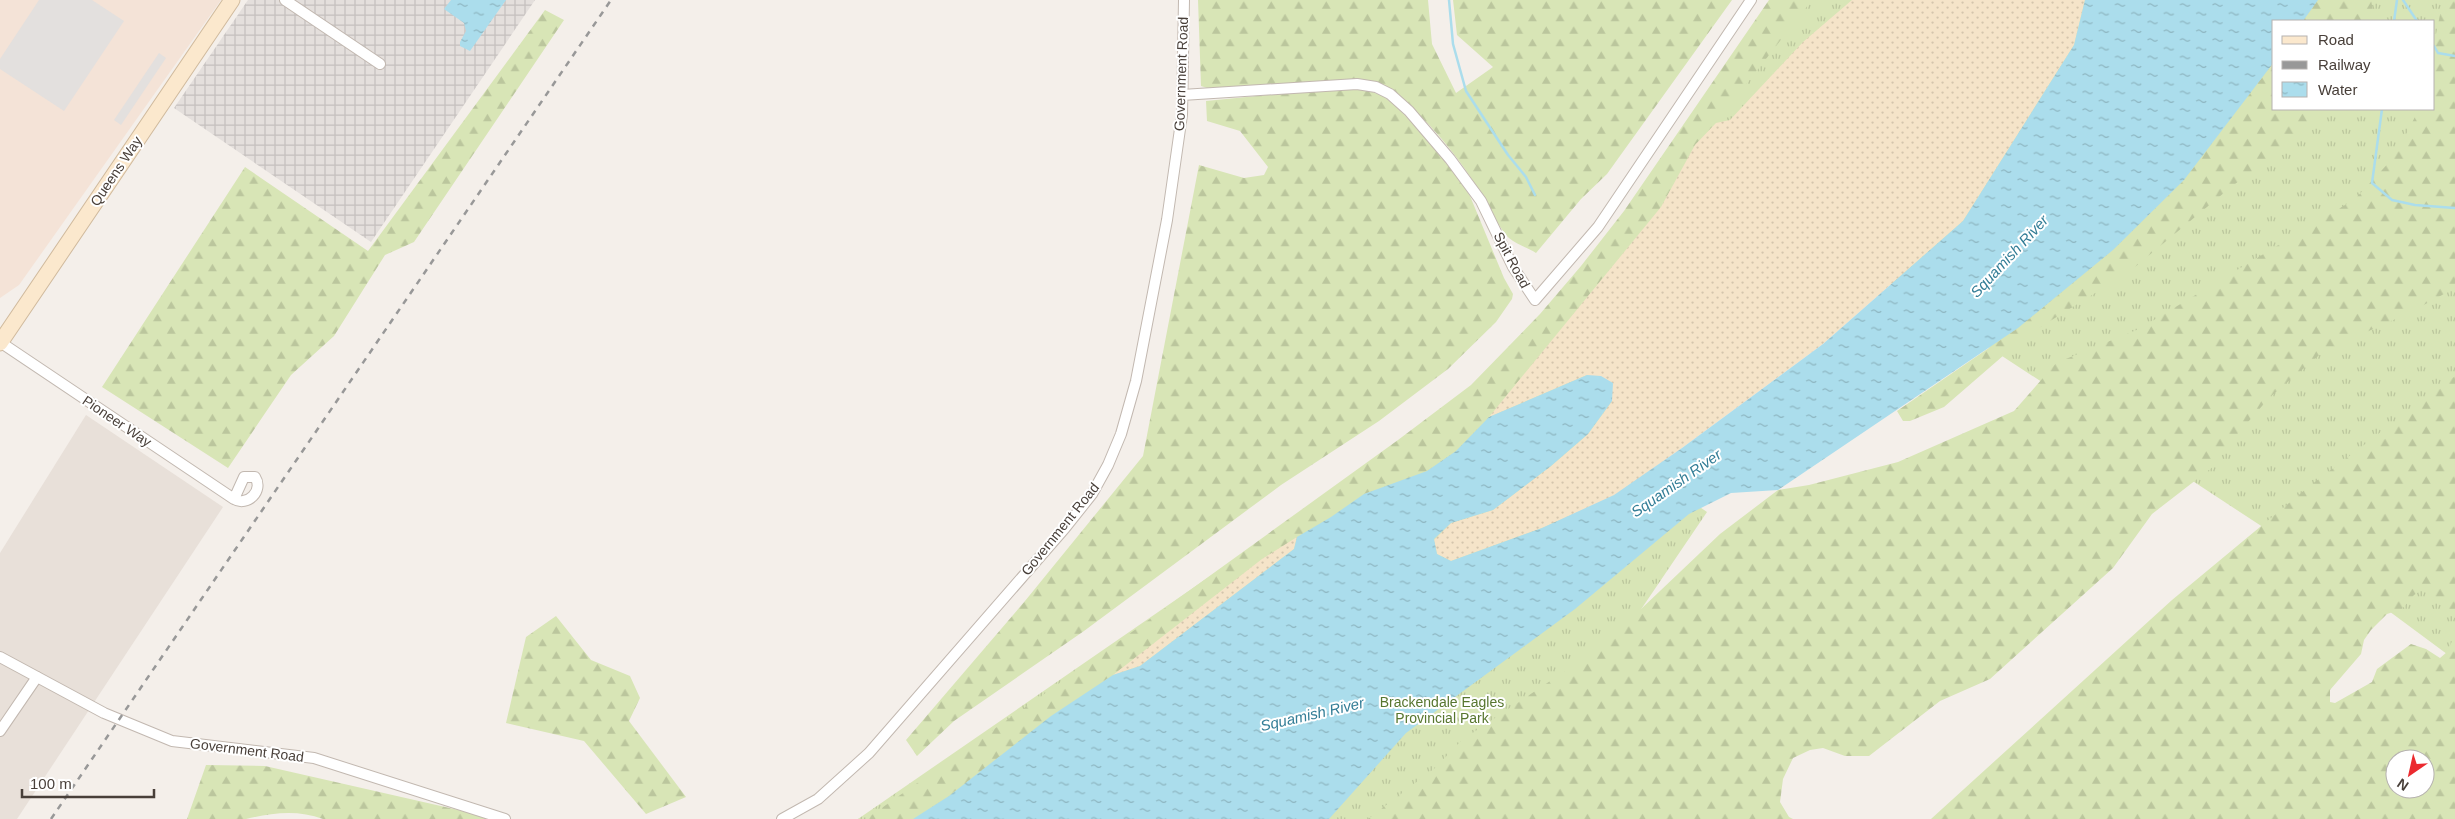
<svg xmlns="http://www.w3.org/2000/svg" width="2455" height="819" viewBox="0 0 2455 819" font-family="Arial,sans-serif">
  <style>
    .residential { fill: #e8e0d9 }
    .commercial { fill: #f4e3d7 }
    .industrial { fill: url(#industrial-grid) }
    .grass { fill: url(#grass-tufts); fill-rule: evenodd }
    .forest { fill: url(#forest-firs); fill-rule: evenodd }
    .sand { fill: url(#sand-dots) }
    .parking { fill: #e3e0de }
    .water { fill: url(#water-ripples) }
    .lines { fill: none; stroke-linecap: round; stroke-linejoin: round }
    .stream { stroke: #abddec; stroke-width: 2.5 }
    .street-casing { stroke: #c2b8b0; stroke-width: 12 }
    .secondary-casing { stroke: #d0ba9d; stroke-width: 17 }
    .street { stroke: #fff; stroke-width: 10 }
    .secondary { stroke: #fbe8cd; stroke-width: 15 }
    .rail { stroke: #989898; stroke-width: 2.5; stroke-dasharray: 6 6; stroke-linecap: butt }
    .labels { text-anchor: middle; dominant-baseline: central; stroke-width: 4; stroke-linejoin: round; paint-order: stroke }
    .street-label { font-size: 14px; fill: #483f39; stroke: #fff }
    .park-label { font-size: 14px; fill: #57762f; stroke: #fff }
    .water-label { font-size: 15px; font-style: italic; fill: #327d96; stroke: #fff }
  </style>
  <defs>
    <pattern id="industrial-grid" width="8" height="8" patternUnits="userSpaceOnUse" patternTransform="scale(1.25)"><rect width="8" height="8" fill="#e4dfdc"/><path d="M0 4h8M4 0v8" fill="none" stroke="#c5c0be"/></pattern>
    <pattern id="grass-tufts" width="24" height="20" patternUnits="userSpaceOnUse" patternTransform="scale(1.25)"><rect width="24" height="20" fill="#d8e5b6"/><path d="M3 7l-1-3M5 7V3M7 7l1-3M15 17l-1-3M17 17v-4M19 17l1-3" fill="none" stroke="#bbc69d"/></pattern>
    <pattern id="forest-firs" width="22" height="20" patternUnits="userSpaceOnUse" patternTransform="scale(1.25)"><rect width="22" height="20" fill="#d8e5b6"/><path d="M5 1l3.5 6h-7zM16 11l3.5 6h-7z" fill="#bbc69d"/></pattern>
    <pattern id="sand-dots" width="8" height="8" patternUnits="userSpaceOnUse" patternTransform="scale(1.25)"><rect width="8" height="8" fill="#f5e4c9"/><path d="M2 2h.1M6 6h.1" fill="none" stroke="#d4c5ad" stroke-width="1.8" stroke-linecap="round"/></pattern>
    <pattern id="water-ripples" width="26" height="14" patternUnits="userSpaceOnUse" patternTransform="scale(1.25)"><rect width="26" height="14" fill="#abddec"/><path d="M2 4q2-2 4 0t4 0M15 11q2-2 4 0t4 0" fill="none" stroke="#8db5c0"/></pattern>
  </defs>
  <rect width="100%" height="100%" fill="#f4efea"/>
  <polygon class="residential" points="86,415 223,507 17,819 0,819 0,553"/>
  <polygon class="commercial" points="0,0 221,0 19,285 0,298"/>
  <polygon class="industrial" points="248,0 535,0 371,242 174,108"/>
  <path class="grass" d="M1783 0H2455V660L2374 600 1769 203 1625 456 1707 512 1499 819H858L1457 406 1526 343ZM2274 21H2434V109H2274Z"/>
  <g class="forest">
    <path d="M1198 0H1428L1432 44 1456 93 1493 67 1457 35 1453 0H1732L1607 174 1581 199 1536 253C1528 248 1516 244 1509 238 1500 230 1484 199 1477 187 1455 152 1419 108 1384 87L1210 89 1201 86Z"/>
    <polygon points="1769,0 1812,0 1716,123 1695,145 1661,207 1489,417 1456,451 1427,471 1364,494 1331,517 1262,559 1113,675 1051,716 949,796 913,819 866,819 1111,647 1398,440 1471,385 1540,314 1581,266 1624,211"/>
    <polygon points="2318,0 2371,0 2375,21 2303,21"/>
    <polygon points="2443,0 2455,0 2455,288 2409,313 2324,351 2269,398 2221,453 2214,466 2152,514 2113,568 1990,679 1940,701 1869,756 1845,756 1823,748 1810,750 1793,758 1783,779 1780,802 1789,817 1793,819 1368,819 1435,768 1462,740 1601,647 1720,534 1778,490 1809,485 1898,462 2014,411 2056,363 2139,329 2355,199 2395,156 2419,109 2434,109 2434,44"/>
    <polygon points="545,10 564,20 414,242 385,255 334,336 291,375 228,468 102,387 245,167 368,251"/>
    <polygon points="2274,62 2274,109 2324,109 2297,138 2231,187 2129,272 2026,336 1944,407 1910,421 1903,421 1897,411 2018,328 2113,250 2184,180"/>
    <polygon points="1349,87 1367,90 1383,96 1396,106 1446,159 1470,196 1504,278 1513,294 1512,299 1496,322 1448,369 1379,421 1281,485 1084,631 954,721 917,756 906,740 1025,601 1143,456 1199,165 1244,178 1264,175 1268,167 1240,131 1207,121 1206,101"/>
    <path d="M2455 376V618L2430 592 2423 589 2414 595 2402 609 2387 614 2371 630 2364 640 2361 654 2330 690V702L2335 703 2372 682 2377 669 2411 644 2426 649 2440 658 2447 652 2455 635V819H1931L2172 600 2307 488ZM2395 759H2425V789H2395Z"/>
    <polygon points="556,616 591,660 630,676 640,698 629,721 686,797 646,814 584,741 506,723 526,637"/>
    <path d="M206 765 265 766 498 819H323C297 809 271 813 246 819 232 819 202 819 187 819Z"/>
  </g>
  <g class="sand">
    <polygon points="1852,0 2085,0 2074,45 1963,221 1823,344 1682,448 1614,496 1542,528 1451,561 1437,554 1434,540 1451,523 1493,510 1551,466 1588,434 1612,401 1587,375 1489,417 1661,207 1695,145 1716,123 1730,120 1803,42"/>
    <polygon points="1297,537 1294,549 1140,666 1113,675 1262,559"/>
  </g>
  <g class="parking">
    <polygon points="39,0 92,0 124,21 64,111 0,69 0,59"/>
    <polygon points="159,53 166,58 121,125 114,120"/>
  </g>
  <g class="water">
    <polygon points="451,0 506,0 470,51 460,46 460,42 466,31 464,23 444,9"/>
    <polygon points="2085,0 2318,0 2303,21 2274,21 2274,62 2184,180 2113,250 2018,328 1778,490 1731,493 1689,514 1575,609 1406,733 1329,819 913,819 949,796 1051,716 1113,675 1140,666 1294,549 1297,537 1331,517 1364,494 1427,471 1456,451 1489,417 1587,375 1601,376 1613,383 1612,401 1588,434 1551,466 1493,510 1451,523 1434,539 1437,554 1451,561 1542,528 1614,495 1682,448 1823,344 1963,221 2074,45"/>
  </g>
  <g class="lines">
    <g class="stream">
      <polyline points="1449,0 1453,44 1466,91 1508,155 1526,177 1535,195"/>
      <polyline points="2403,0 2417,21"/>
      <polyline points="2394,21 2397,0"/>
      <polyline points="2434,46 2438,53 2455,56"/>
      <polyline points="2382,109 2372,183 2392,200 2415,205 2455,208"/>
    </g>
    <defs>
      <g id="street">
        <polyline points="285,0 380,64"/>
        <polyline points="1182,95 1357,84 1376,87 1390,94 1409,111 1450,159 1481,201 1513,267 1535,300 1598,227 1751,0"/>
        <path d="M0 342 234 499C247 507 264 491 255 477H244L234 499"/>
        <polyline points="0,657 104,713 172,741 314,758 505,819"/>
        <polyline points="0,731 37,677"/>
        <polyline points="782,819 818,799 869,753 1065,528 1092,494 1108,465 1121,434 1136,381 1167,220 1182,115 1184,0"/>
      </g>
      <polyline id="secondary" points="0,343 232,0"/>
    </defs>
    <use href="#street" class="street-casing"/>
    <use href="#secondary" class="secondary-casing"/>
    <use href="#street" class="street"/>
    <use href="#secondary" class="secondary"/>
    <polyline class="rail" points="51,819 611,0"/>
  </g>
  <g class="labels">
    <g class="street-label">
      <text transform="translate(1181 74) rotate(-88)">Government Road</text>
      <text transform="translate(116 171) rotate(-56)">Queens Way</text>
      <text transform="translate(1512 260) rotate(62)">Spit Road</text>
      <text transform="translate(117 421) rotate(34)">Pioneer Way</text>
      <text transform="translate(1060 529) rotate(-51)">Government Road</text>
      <text transform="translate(247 750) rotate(7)">Government Road</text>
    </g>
    <g class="park-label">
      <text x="1442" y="702">Brackendale Eagles<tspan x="1442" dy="16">Provincial Park</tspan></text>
    </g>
    <g class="water-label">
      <text transform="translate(2009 256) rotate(-47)">Squamish River</text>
      <text transform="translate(1676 483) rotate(-35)">Squamish River</text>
      <text transform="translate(1312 714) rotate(-13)">Squamish River</text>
    </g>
  </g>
  <rect x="2272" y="20" width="162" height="90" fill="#ffffff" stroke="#b6b2b0"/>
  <rect x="2282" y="36" width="25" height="8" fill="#fbe8cd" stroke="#b6b2b0"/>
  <text x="2318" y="45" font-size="15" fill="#483f39">Road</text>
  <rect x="2282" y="61" width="25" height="8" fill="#989898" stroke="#b6b2b0"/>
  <text x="2318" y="70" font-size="15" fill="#483f39">Railway</text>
  <rect x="2282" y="82" width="25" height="15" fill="url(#water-ripples)" stroke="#b6b2b0"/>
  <text x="2318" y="95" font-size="15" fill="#483f39">Water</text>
  <g transform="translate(2410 774) rotate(214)"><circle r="24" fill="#ffffff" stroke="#b6b2b0"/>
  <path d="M0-4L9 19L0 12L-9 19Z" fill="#eb2a2f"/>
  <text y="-8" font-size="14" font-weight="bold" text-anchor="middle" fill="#483f39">N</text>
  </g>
  <path d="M22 789v8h132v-8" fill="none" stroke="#483f39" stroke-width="2.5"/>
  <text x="30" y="789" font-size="15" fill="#483f39" stroke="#ffffff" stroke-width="4" paint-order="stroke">100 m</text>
</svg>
